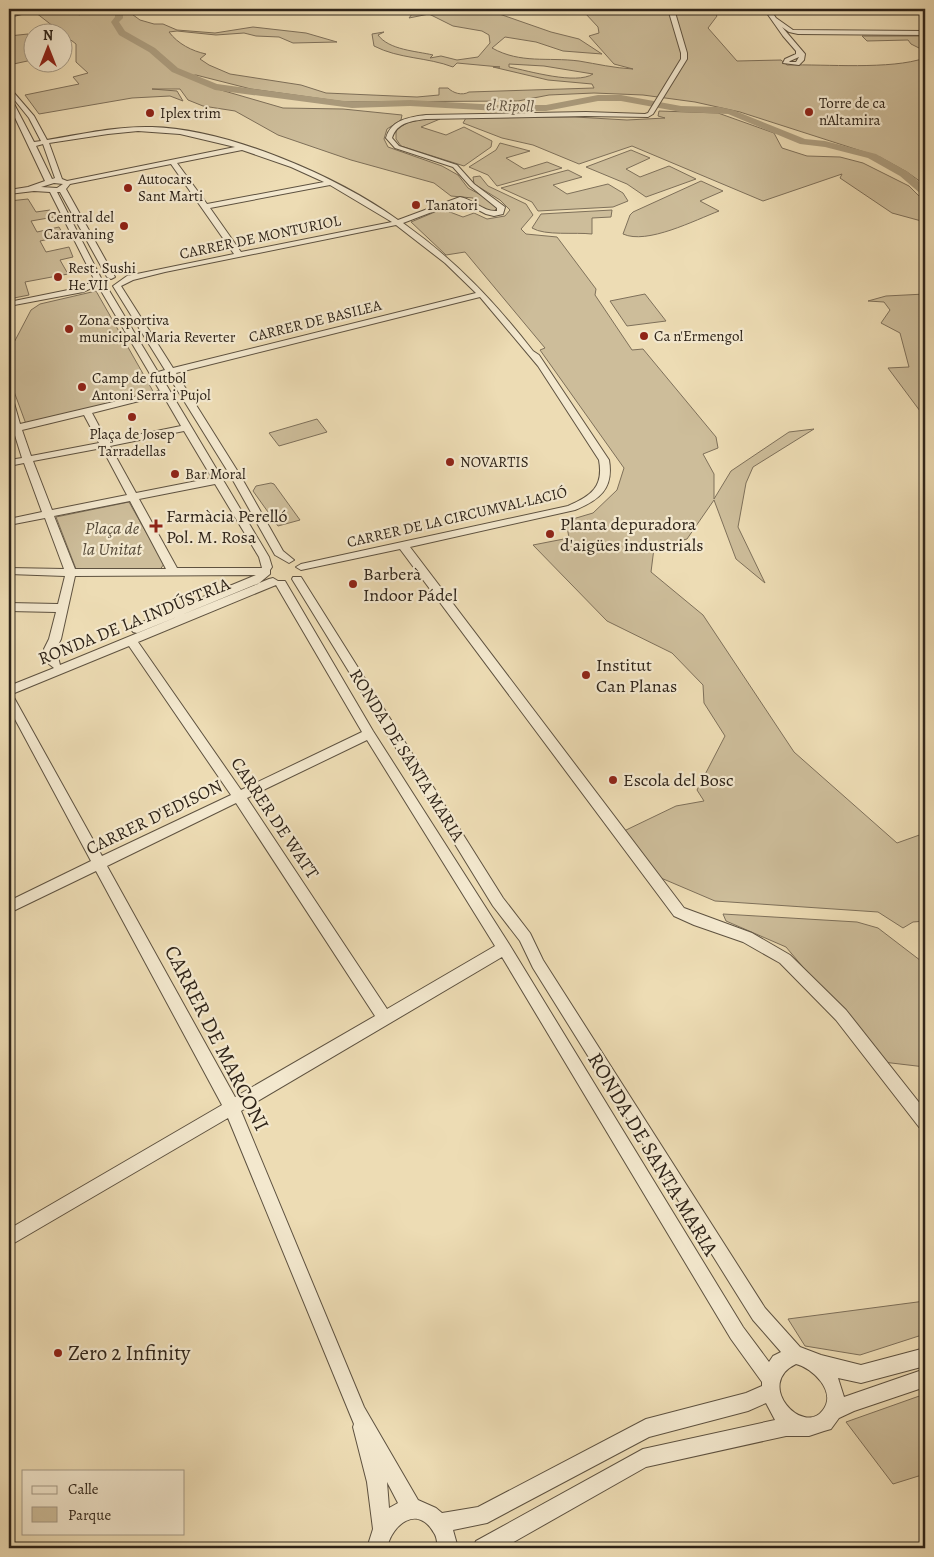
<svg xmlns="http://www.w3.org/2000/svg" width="934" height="1557" viewBox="0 0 934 1557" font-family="Alegreya,serif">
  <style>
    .green { fill: #cdbd9a; stroke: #7e705a; fill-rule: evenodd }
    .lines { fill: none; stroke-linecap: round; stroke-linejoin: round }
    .river { fill: #ac9d7f; fill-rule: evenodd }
    .minor-casing { stroke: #5e5240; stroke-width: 2 }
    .minor { fill: #f3e8ce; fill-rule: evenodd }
    .poi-dot { fill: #8f2418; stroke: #f3e8ce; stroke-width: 2 }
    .labels { text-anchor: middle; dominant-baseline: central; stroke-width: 4.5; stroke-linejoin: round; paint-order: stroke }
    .far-poi-label { font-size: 15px; fill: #2f2419; stroke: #f3e8ce; text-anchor: start }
    .far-street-label { font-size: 15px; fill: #2f2419; stroke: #f3e8ce }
    .far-water-label { font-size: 16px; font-style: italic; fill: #5b4e3d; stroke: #f3e8ce }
    .poi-label { font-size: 18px; fill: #2f2419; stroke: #f3e8ce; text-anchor: start }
    .park-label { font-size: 18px; font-style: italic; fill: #564a39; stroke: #f3e8ce }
    .street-label { font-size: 18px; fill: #2f2419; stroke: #f3e8ce }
    .near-street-label { font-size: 21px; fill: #2f2419; stroke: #f3e8ce }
    .near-poi-label { font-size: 21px; fill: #2f2419; stroke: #f3e8ce; text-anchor: start }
  </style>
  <rect width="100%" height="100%" fill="#eddcb4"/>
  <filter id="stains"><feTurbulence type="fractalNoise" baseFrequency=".004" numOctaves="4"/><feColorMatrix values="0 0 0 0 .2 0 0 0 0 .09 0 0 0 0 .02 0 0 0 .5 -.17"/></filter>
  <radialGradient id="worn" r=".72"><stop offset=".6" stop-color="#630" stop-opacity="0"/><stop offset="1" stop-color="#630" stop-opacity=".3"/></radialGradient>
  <g class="green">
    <path d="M31 9H72L79 15 83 13 86 9H125L140 20 154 24H163L177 30 215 33 253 27 306 33 337 42 293 43 279 37 256 36 244 33 216 35 177 31 169 32C178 44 192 51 206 54L200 59 209 65 230 74 301 85 326 93 417 97 439 95V88H448C453 93 462 96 469 92L594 88 592 84 548 80 493 67H500L457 63 453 67C427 57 399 59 374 46L372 34 384 32 378 35C389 50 416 51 433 55L430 58 441 56 457 60 478 57 490 43 489 35 482 31 453 26 429 14 409 18 416 9H485L551 32 579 39 602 54 563 51 536 42 505 37 492 48C521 64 547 57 579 61 597 64 614 68 633 69L614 64 589 36 599 33 598 27 585 13 593 9H712L717 16 708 28 737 61 781 60 787 65C826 64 890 70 925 58V185L907 172 880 157 740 112 695 102 643 95 594 93 549 95 518 101 345 102 251 89 196 75 188 76 214 88 283 108 343 109 402 115 401 120 387 129 384 139 388 147 442 166 458 175 468 188 490 200 497 208 494 211C485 210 477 207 473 198L451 196 434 183 351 160 278 135 235 111 203 106 188 100 180 89H152L177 91 183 101 170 96 132 98 39 114 25 95 79 84 73 77 88 73 76 62V44ZM509 64 544 66 593 74C576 85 529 71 509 67Z"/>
    <polygon points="28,34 28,50 32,51 32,60 9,65 9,36"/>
    <polygon points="862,36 924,36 925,51 911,44 908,40 867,41"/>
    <polygon points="659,111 718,113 774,133 782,148 807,156 840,157 863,163 909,186 925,202 925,222 892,213 840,178 842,174 763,201 632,146 579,164 533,145 502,138 463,123 466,118 575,117 627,120 665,118 658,116"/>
    <path d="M424 119H440L421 127 446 135 464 127 492 141 491 147 464 166 401 146 396 139V131C403 123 413 121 424 119Z"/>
    <polygon points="500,143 530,151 506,158 524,169 547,162 562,168 497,186 488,175 469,167 496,150"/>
    <polygon points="631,150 650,158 626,169 640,177 669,166 696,179 646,197 627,184 586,167"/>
    <polygon points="568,170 582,177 553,185 567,194 608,184 623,193 628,201 613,207 538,211 532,202 501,188"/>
    <polygon points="480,176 488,186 526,204 533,215 521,229 526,234 557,237 596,289 595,295 632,350 643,349 716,437 718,448 703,454 714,474 714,499 731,471 789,432 814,429 753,467 746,483 738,527 765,583 736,559 714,500 687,539 654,548 651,572 703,615 794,752 897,843 925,833 925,921 913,922 903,928 878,912 715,901 661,878 624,831 676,806 704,801 697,790 725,736 704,703 703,685 672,653 607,621 533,545 569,538 566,521 593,513 617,490 624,468 540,350 545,348 465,252 446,255 411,222 442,209 463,217 474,213 487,219 505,216 510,210 500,200 474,184 473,177"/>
    <path d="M701 181 723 191 700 201 719 211C695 220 647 245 623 234L630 215 633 212Z"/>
    <polygon points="28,199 36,212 50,210 54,217 31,221 37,232 59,227 64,236 40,241 46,252 69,247 73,257 60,260 68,274 25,282 29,295 9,299 9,201"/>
    <path d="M612 210 611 217 592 218V234C575 232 545 236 532 228L541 214Z"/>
    <polygon points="96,291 154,393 26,424 9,378 9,352 31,310 40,304"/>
    <polygon points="645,294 666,321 627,326 610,301"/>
    <polygon points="925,294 925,410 920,411 888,368 909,367 900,333 881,323 890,310 884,302 868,301 886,296"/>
    <polygon points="317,419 327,432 279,446 269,433"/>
    <polygon points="271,483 274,484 300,520 278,526 253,491 256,486"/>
    <polygon points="129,502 164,564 159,571 76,569 56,517"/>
    <polygon points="723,914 857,922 878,928 925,964 925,1067 883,1062 786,947 726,921"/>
    <polygon points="925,1301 925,1334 860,1355 805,1346 788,1319"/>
    <polygon points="925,1394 925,1474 893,1484 846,1422"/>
  </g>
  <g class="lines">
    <polygon class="river" points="110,9 119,9 123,12 123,18 119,22 125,31 155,48 178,68 217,84 352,102 410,100 499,105 546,105 598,95 621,95 681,106 719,107 733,110 805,139 825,141 876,154 908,172 925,187 925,195 921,194 900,176 868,158 825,147 800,144 728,114 681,112 621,101 598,101 546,111 499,111 410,106 352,108 215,90 172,72 149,52 119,35 111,22 115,17 115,13"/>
    <defs>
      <g id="minor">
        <polygon points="28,9 30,12 9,17 9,13"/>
        <path d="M668 9H674L687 53V59L653 114 648 117 586 116 426 119C412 121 397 122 392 138L399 146 457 165 474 184 505 207 503 214 494 216 486 214 461 201 403 223C456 261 493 300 533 351L539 355 609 460C614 489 599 500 575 510L410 547 684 908 752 933 790 955 846 1010 925 1110V1130L919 1127 836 1020 780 963 743 942 694 925 674 916 400 549 301 570 296 567 301 564 568 506C591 496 604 487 599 460L538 366 480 297 176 373 240 475 283 551 294 560 289 563 275 555 230 475 168 375 161 376 269 557 272 567 270 570V574L258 584 137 633 133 632 131 629 133 626 256 575 75 576 61 639 56 649 60 665 269 579 273 578 278 581H285L373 731 509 944 743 1327 769 1362 773 1356 781 1352 753 1320 533 968 520 941 493 906 292 579 293 577H301L503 898 530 933 543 960 765 1308 800 1347 821 1355 861 1365 925 1348V1366L861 1383 838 1378 844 1397 925 1369V1387L854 1411 839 1418 831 1429 824 1431 809 1436H786L646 1467 503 1548H473L476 1541 643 1449 775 1420 766 1403 748 1411 649 1437 487 1523 453 1530 458 1548H438C437 1543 437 1537 434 1533 418 1504 392 1524 387 1548H367L373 1529 367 1482 353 1427 354 1424 228 1118 9 1246V1229L222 1105 96 871 9 913V901L91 861 9 708V686L54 668 49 664 44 649 49 639 56 612 9 611V603L58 604 65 576 9 574V568L64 569 45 518 9 525V519L42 512 24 463 9 466V460L22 458 9 416V400L14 403 20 424 160 391 100 289 107 287 158 372 165 370 113 286 127 276 234 254 171 164 70 184 66 189 115 277 111 279 107 277 60 192H57L102 280 98 285 83 292 9 306V302L78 288 95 281 50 192 34 191 9 194V190L28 187 45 181 9 105V98L12 100 34 142 41 141 29 118 9 93V87L34 116 47 140C82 134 117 126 152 127 228 129 337 176 398 220L460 197C473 199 483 212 497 211V208L470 186 453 167 395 148 386 138C391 120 409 117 426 115L586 112 645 114 648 113 681 59V53ZM138 131 180 134 235 147 67 181 62 179 49 143 108 134ZM43 144 55 178 52 179 36 146ZM242 150 291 167 324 182 207 204 177 163ZM54 183 63 184 57 188 41 187ZM330 185 392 222 241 252 210 208ZM396 225 445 263 476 293 173 368 121 286 133 280 165 272ZM163 395 181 426 107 441 92 413ZM84 415 99 443 31 456 22 430ZM184 431 212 478 136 493 110 446ZM102 448 127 495 52 510 33 461ZM215 484 259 557 262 568H177L139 499ZM130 501 166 569H75L54 516ZM276 585 362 732 241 790 138 642ZM129 646 231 795 102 856 12 694ZM367 740 495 946 387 1009 247 798ZM236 803 375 1016 235 1097 107 866ZM502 957 731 1339 762 1382V1386L746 1393 646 1419 478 1507 442 1513 436 1508 418 1500 364 1407 241 1111ZM796 1364C813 1368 837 1392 823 1410 803 1437 754 1384 796 1364ZM387 1482 398 1503 389 1508Z"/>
        <path d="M764 9H770L776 18 793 30 925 31V35L798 34 789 32 782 27 805 54 804 60 799 65 783 63 785 59 796 54V51L783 36ZM799 57 796 62H789L790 61Z"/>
      </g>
    </defs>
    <use href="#minor" class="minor-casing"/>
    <use href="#minor" class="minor"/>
  </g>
  <g class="poi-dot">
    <circle cx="809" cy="112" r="5"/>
    <circle cx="150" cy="113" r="5"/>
    <circle cx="128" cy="188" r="5"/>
    <circle cx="416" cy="205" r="5"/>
    <circle cx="124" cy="226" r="5"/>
    <circle cx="58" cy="277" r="5"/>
    <circle cx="69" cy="329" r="5"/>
    <circle cx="644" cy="336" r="5"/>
    <circle cx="82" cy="387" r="5"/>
    <circle cx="132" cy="417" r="5"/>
    <circle cx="450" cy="462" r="5"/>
    <circle cx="175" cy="474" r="5"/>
    <path d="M153.5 518.5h5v5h5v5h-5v5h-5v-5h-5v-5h5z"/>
    <circle cx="550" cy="534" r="5"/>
    <circle cx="353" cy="584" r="5"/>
    <circle cx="586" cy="675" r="5"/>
    <circle cx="613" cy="780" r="5"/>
    <circle cx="58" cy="1353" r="5"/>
  </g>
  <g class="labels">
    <g class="far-poi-label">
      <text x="819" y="103">Torre de ca<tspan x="819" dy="17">n'Altamira</tspan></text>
      <text x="160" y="113">Iplex trim</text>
      <text x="138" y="179">Autocars<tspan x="138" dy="17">Sant Marti</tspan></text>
      <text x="426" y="205">Tanatori</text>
      <text x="114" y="217" text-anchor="end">Central del<tspan x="114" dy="17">Caravaning</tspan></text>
      <text x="68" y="268">Rest. Sushi<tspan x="68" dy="17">He VII</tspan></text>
      <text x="79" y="320">Zona esportiva<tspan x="79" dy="17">municipal Maria Reverter</tspan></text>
      <text x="654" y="336">Ca n'Ermengol</text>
      <text x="92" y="378">Camp de futbol<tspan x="92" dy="17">Antoni Serra i Pujol</tspan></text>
      <text x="132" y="434" text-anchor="middle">Plaça de Josep<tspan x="132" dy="17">Tarradellas</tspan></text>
      <text x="460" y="462">NOVARTIS</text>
      <text x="185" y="474">Bar Moral</text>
    </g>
    <g class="far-street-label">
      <text transform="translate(260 237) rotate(-12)">CARRER DE MONTURIOL</text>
      <text transform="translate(315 321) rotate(-14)">CARRER DE BASILEA</text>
      <text transform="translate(457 517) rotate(-13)">CARRER DE LA CIRCUMVAL·LACIÓ</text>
    </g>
    <g class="far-water-label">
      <text transform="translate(510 106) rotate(2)">el Ripoll</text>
    </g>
    <g class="poi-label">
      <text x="166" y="516">Farmàcia Perelló<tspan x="166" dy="21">Pol. M. Rosa</tspan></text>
      <text x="560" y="524">Planta depuradora<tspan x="560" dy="21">d'aigües industrials</tspan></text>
      <text x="363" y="574">Barberà<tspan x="363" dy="21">Indoor Pádel</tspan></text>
      <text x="596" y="665">Institut<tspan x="596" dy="21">Can Planas</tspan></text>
      <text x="623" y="780">Escola del Bosc</text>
    </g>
    <g class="park-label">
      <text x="112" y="528">Plaça de<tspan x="112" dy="21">la Unitat</tspan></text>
    </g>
    <g class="street-label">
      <text transform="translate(134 621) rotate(-22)">RONDA DE LA INDÚSTRIA</text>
      <text transform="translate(407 755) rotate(58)">RONDA DE SANTA MARIA</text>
      <text transform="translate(154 817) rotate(-26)">CARRER D'EDISON</text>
      <text transform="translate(275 818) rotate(56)">CARRER DE WATT</text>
    </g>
    <g class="near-street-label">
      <text transform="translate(217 1038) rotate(63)">CARRER DE MARCONI</text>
      <text transform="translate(653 1154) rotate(59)">RONDA DE SANTA MARIA</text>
    </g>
    <g class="near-poi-label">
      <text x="68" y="1353">Zero 2 Infinity</text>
    </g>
  </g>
  <rect width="934" height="1557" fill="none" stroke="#eddcb4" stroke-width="30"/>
  <rect x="10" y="10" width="914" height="1537" fill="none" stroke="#2f2419" stroke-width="2.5"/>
  <rect x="15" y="15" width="904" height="1527" fill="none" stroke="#2f2419"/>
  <rect x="22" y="1470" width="162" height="65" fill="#f3e8ce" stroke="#a59a86"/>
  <rect x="32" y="1486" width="25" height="8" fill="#f3e8ce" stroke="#a59a86"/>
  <text x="68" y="1494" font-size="15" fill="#2f2419">Calle</text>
  <rect x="32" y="1507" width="25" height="15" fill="#cdbd9a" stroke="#a59a86"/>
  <text x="68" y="1520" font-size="15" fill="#2f2419">Parque</text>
  <g transform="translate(48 48)"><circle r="24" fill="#f3e8ce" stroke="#a59a86"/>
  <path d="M0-4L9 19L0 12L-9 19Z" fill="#8f2418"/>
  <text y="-8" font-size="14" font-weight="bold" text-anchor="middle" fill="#2f2419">N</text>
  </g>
  <rect width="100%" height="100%" filter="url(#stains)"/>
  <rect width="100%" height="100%" fill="url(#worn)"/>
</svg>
